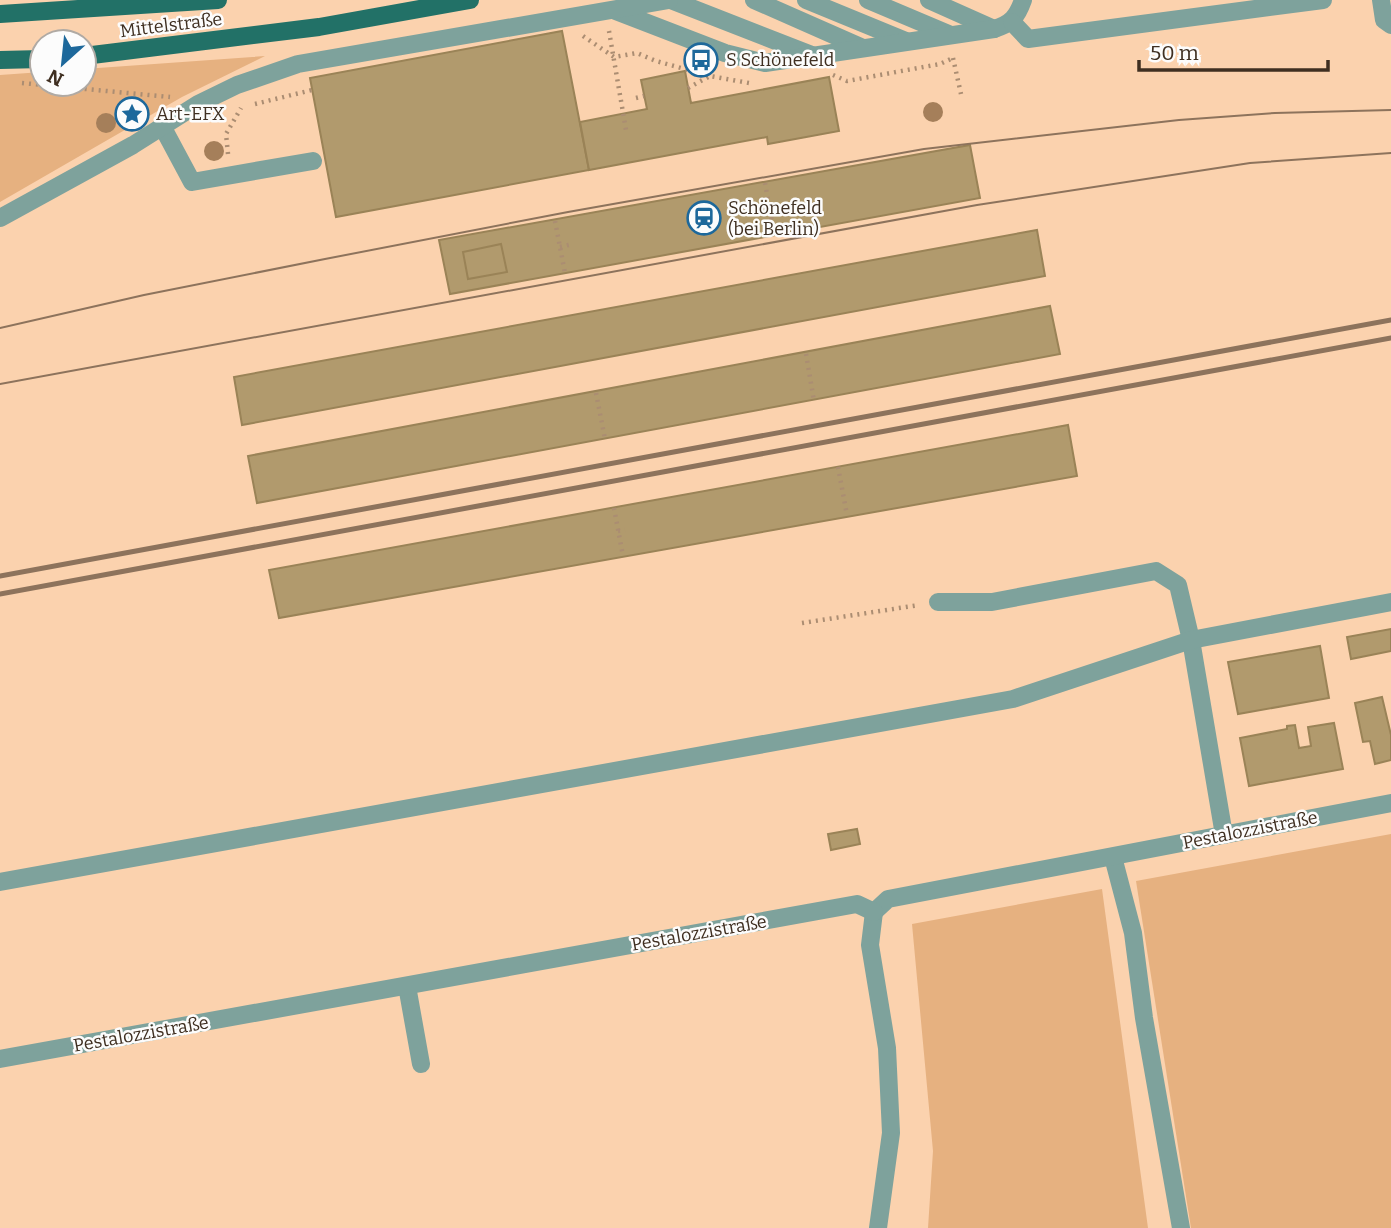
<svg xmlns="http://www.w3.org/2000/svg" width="1391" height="1228" viewBox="0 0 1391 1228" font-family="Bitter,serif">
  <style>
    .green { fill: #e6b180 }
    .building { fill: #b19a6d; stroke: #9a8357; stroke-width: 2 }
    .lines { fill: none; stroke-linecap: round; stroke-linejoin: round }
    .path { stroke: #ab8d72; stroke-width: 4.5; stroke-dasharray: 2 5; stroke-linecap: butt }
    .minor { stroke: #7ea29c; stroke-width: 18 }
    .major { stroke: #227167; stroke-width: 18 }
    .tram { stroke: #8d735c; stroke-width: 2 }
    .rail { stroke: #8d735c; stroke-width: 5 }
    .tree { fill: #a57f5a }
    .labels { text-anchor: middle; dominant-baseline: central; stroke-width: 5; stroke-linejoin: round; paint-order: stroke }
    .street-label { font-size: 18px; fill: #3f2f21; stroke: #fcfcfc }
    .poi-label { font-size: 18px; fill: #3f2f21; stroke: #fcfcfc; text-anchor: start }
  </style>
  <rect width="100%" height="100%" fill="#fbd2ae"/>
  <g class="green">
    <polygon points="265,56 182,97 0,202 0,75 42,72 42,84 84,84 84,69"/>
    <polygon points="1391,834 1391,1228 1191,1228 1136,881"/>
    <polygon points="1102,889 1148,1228 928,1228 933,1151 912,924"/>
  </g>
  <g class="building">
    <polygon points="562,31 589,170 336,217 310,78"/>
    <polygon points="685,71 691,103 829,77 839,131 768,144 767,137 589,170 580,122 647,109 641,80"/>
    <polygon points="134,109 137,116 130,119 127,113"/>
    <polygon points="970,145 980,198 450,294 439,240"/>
    <polygon points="1037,230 1045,276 242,425 234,377"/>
    <polygon points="501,244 507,272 468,279 463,252"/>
    <polygon points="1050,306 1060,354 257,503 248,456"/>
    <polygon points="1068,425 1077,476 279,618 269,570"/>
    <polygon points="1391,629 1391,651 1351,659 1347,637"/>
    <polygon points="1320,646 1329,698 1238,714 1228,662"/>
    <polygon points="1382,697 1391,735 1391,760 1375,764 1370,741 1363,742 1355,703"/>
    <polygon points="1334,723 1343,769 1249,786 1240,738 1287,729 1287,726 1295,725 1299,748 1311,746 1308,727"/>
    <polygon points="857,829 860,844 831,850 828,834"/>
  </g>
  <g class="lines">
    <g class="path">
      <polyline points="609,31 626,130"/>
      <polyline points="583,36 614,57 637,53 656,61 710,76 749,83"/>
      <polyline points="953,58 961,94"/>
      <polyline points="833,75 847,81 940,64 953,58"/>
      <polyline points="22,83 170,97"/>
      <polyline points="688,88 710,76"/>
      <polyline points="636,98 644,96"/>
      <polyline points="255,104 312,90"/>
      <polyline points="228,154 226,134 241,108"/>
      <polyline points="765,183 774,234"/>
      <polyline points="555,221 565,273"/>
      <polyline points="560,247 573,244"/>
      <polyline points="806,354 814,401"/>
      <polyline points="596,393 605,439"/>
      <polyline points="838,467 847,515"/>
      <polyline points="614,508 623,556"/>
      <polyline points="618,531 625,530"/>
      <polyline points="802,623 919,605"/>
    </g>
    <g class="minor">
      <polyline points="671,0 814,56"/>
      <polyline points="754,0 863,48"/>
      <polyline points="806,0 906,41"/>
      <polyline points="868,0 951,35"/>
      <polyline points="929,0 994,29"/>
      <polyline points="1381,0 1384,20 1391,25"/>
      <path d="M616 11 725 53 765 63 994 29C1011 24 1017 17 1023 0"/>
      <polyline points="1012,22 1028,39 1323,0"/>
      <polyline points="162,126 192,182 313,161"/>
      <polyline points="0,218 133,145 198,104 237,85 298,64 669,0"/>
      <polyline points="938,602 992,602 1156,571 1178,585 1191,640 1224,835"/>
      <polyline points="1113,857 1133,933 1144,1018 1181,1228"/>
      <polyline points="0,882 1013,699 1191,640 1391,602"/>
      <polyline points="874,912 888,899 1391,803"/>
      <polyline points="874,912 870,945 887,1048 891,1133 878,1228"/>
      <polyline points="407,986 421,1064"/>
      <polyline points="0,1059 857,904 874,912"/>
    </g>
    <g class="major">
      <polyline points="0,14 218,0"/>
      <polyline points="84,56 319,27 470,0"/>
      <polyline points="0,60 42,59"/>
    </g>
    <g class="tram">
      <polyline points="0,328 144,295 325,259 568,212 924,149 1179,120 1275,113 1391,110"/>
      <polyline points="0,384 977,205 1250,163 1391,153"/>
    </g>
    <g class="rail">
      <polyline points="0,576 1391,320"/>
      <polyline points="0,594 1391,338"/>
    </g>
  </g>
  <g class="tree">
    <circle cx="933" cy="112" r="10"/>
    <circle cx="106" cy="123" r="10"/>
    <circle cx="214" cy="151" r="10"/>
  </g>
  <defs>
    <symbol id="bus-ring" viewBox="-11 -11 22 22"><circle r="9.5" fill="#fcfcfc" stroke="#1d689b" stroke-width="1.5"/><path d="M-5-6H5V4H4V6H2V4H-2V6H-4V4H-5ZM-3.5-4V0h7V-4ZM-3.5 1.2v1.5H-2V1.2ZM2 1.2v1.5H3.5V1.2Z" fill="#1d689b"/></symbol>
    <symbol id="sight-ring" viewBox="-11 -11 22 22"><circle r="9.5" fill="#fcfcfc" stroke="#1d689b" stroke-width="1.5"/><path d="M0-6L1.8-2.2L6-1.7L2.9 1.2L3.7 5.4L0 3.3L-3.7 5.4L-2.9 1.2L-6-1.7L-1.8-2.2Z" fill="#1d689b"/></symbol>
    <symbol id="station-ring" viewBox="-11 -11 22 22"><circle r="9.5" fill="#fcfcfc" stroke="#1d689b" stroke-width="1.5"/><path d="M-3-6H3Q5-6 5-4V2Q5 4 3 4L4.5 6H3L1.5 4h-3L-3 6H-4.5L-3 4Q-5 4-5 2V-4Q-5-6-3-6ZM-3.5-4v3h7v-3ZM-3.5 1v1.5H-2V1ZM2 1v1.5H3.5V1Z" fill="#1d689b"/></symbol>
  </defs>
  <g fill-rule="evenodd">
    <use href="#bus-ring" x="682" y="41" width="38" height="38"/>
    <use href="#sight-ring" x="113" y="95" width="38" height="38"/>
    <use href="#station-ring" x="685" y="199" width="38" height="38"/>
  </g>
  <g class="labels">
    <g class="street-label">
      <text transform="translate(171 25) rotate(-7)">Mittelstraße</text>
      <text transform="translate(1250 830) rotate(-11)">Pestalozzistraße</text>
      <text transform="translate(699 933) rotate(-10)">Pestalozzistraße</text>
      <text transform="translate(141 1034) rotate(-10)">Pestalozzistraße</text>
    </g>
    <g class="poi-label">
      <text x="726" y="60">S Schönefeld</text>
      <text x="156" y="114">Art-EFX</text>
      <text x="728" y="208">Schönefeld<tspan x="728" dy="21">(bei Berlin)</tspan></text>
    </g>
  </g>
  <g transform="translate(63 63) rotate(207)"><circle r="33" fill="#fcfcfc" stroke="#b0aaa4" stroke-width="2"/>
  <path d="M0-5L12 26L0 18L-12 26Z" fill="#1d689b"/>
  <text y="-10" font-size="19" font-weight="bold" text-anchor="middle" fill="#3f2f21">N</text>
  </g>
  <path d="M1139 60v10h189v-10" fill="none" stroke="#3f2f21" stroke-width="3.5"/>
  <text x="1150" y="60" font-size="21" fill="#3f2f21" stroke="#fcfcfc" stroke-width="5" paint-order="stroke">50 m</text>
</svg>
